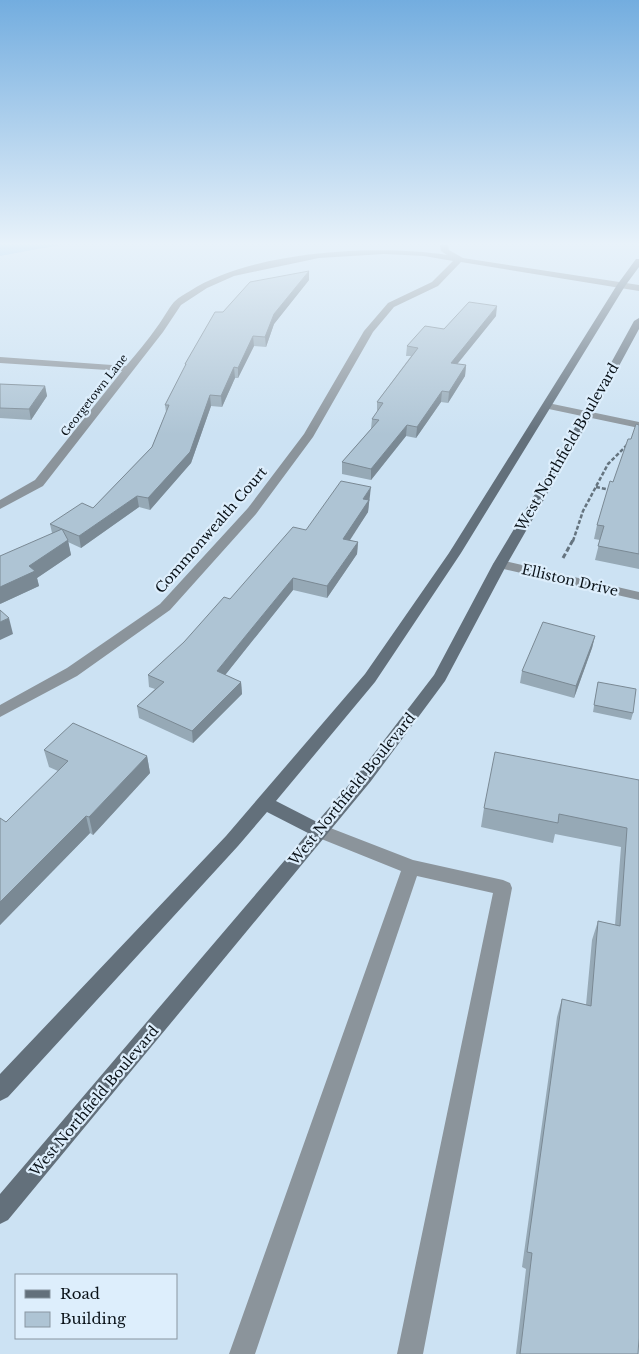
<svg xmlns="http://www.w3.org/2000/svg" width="639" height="1354" viewBox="0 0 639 1354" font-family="'Libre Baskerville',serif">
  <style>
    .green { fill: #8bc5f1 }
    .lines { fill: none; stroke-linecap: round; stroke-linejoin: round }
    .path-far1 { stroke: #65747f; stroke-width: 2.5; stroke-dasharray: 4 2; stroke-linecap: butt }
    .path { stroke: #65747f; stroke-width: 3; stroke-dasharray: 5 2.5; stroke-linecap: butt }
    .lane { fill: #8b949b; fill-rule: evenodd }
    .street { fill: #8b949b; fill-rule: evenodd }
    .secondary { fill: #63707b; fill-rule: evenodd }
    .wall { fill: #96a9b6 }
    .shaded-wall { fill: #7a8994 }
    .building { fill: #aec4d4; stroke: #7a8994 }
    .labels { text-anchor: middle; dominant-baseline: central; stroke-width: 4.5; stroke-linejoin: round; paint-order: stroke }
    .far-street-label { font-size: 11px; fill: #0a1218; stroke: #ddeefc }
    .street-label { font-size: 14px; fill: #0a1218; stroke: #ddeefc }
  </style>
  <rect width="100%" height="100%" fill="#cce2f3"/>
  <polygon class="green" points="0,245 60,245 0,256"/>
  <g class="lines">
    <g class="path-far1">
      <polyline points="596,487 610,490"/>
      <polyline points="573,541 583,511 608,464 627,445"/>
    </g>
    <polyline class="path" points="563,558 573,540"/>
    <polygon class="lane" points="320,824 413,860 503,880 510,883 512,888 423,1354 397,1354 493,893 417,876 255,1354 229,1354 401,871 314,836 311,831 314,826"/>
    <g class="street">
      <path d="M440 245H448L449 250 463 258 639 285V291L461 262 438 286 394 307 373 332 313 437 256 514 170 610 77 676 0 717V705L67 668 160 604 248 508 304 434 364 331 388 303 432 282 453 261 424 256 384 254 319 258 234 276 207 288 181 305 163 332 43 486 0 509V500L35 480 122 371 0 363V357L126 366C137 353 148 340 157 327 163 319 168 309 174 302 179 297 185 294 190 291 251 251 376 244 447 255L441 251Z"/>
      <polygon points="548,403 639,422 639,428 544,408 543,406 544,404"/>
      <polygon points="500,560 639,592 639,600 495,567 493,564"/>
    </g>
    <polygon class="secondary" points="636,259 639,259 639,267 625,286 461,553 375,682 276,801 317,822 359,773 434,675 493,564 583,414 634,321 639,318 639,329 593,414 507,564 445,681 371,781 8,1220 0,1224 0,1194 308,833 267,812 238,846 8,1097 0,1101 0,1074 226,836 365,674 449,553 617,285"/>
  </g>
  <g class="wall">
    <polygon points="309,280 274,324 266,347 254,346 238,378 235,378 222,407 211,406 191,463 150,510 139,507 81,548 68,542 71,555 37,578 39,586 0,604 52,533 50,524 93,508 152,447 166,412 165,405 185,367 185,364 223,312"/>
    <polygon points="496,316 457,364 466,365 465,376 448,403 441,402 416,438 406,436 371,480 342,474 342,462 371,429 372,419 377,412 377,402 411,356 406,356 407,346 444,329"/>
    <polygon points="0,384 45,386 47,396 31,420 0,418"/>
    <polygon points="639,425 639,569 595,560 600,540 594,539 597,525 613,482 631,439"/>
    <polygon points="370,499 369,501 368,512 349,540 358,542 357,554 327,598 293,590 225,675 241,682 242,694 193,743 139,718 137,706 155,689 149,687 148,675 306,530"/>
    <polygon points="595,636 592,648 574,698 520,683 522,671"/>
    <polygon points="598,682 633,713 631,720 593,712"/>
    <polygon points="44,750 147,756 150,773 93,835 90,833 0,925 0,818 6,822 58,771 49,767"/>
    <polygon points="639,780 638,1354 516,1354 526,1269 522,1267 557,1017 562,999 586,1005 592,940 598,921 615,925 621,847 555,834 553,843 481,827 484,808"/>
  </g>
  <g class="shaded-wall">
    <polygon points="309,271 309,280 274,324 266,347 265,337 274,314"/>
    <polygon points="497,306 496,316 450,373 451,363"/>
    <polygon points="253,336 254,346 238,378 238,368"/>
    <polygon points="466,365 465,376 448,403 449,392"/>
    <polygon points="234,367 235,378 222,407 221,396"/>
    <polygon points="45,386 47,396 31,420 29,409"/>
    <polygon points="442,391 441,402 416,438 417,427"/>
    <polygon points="210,395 211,406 191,463 150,510 148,498"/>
    <polygon points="407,425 406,436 371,480 371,469"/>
    <polygon points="371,487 368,512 343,551 343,539 363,499"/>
    <polygon points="137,496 139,507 81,548 79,536"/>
    <polygon points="68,540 71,555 37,578 39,586 0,604 0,587 29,566"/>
    <polygon points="358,542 357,554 327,598 327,586"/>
    <polygon points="293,578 293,590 218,684 217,671"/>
    <polygon points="9,618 13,634 0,640 0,622"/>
    <polygon points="595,636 592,648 574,698 576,686"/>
    <polygon points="241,682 242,694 193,743 192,731"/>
    <polygon points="147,756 150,773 93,835 89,817"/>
    <polygon points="86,816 90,833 0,925 0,902"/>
  </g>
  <g class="building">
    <polygon points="309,271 274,314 265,337 253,336 238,368 234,367 221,396 210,395 190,452 148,498 137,496 79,536 50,524 82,503 93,508 152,447 169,405 165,405 186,364 185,364 215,312 223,312 250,282"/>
    <polygon points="469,302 497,306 451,363 466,365 449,392 442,391 417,427 407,425 371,469 342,462 379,420 372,419 383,403 377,402 418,348 407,346 425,326 444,329"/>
    <polygon points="0,384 45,386 29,409 0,408"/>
    <polygon points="636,424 639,425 639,554 598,546 604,526 597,525 610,481 613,482 628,439 631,439"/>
    <polygon points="341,481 371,487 363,499 369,500 343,539 358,542 327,586 293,578 217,671 241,682 192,731 137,706 164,682 148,675 184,642 224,597 230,599 293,527 306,530"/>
    <polygon points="62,529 68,540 29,566 35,571 0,587 0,556"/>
    <polygon points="0,610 9,618 0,622"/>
    <polygon points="543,622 595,636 576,686 522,671"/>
    <polygon points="598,682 636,689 633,713 594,705"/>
    <polygon points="73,723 147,756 89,817 86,816 0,902 0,818 6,822 68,761 44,750"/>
    <polygon points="495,752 639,780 639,1338 638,1354 520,1354 532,1253 527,1252 562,999 591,1006 598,921 620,926 627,828 559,814 558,823 484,808"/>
  </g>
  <linearGradient id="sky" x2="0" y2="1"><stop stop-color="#73addf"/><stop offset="0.56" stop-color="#e8f2fa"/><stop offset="1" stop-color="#e8f2fa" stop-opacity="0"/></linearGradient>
  <rect width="639" height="435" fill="url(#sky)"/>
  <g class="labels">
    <g class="far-street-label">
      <text transform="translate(94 395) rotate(-52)">Georgetown Lane</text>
    </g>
    <g class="street-label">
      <text transform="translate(567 447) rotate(-60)">West Northfield Boulevard</text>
      <text transform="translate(211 530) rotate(-49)">Commonwealth Court</text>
      <text transform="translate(570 580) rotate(13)">Elliston Drive</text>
      <text transform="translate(352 789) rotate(-51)">West Northfield Boulevard</text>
      <text transform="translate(94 1101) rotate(-50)">West Northfield Boulevard</text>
    </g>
  </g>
  <rect x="15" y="1274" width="162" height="65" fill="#ddeefc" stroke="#8996a1"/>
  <rect x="25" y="1290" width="25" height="8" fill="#63707b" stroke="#8996a1"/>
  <text x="60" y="1299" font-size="15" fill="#0a1218">Road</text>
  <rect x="25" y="1312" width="25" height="15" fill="#aec4d4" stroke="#8996a1"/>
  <text x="60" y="1324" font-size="15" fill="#0a1218">Building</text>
</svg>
